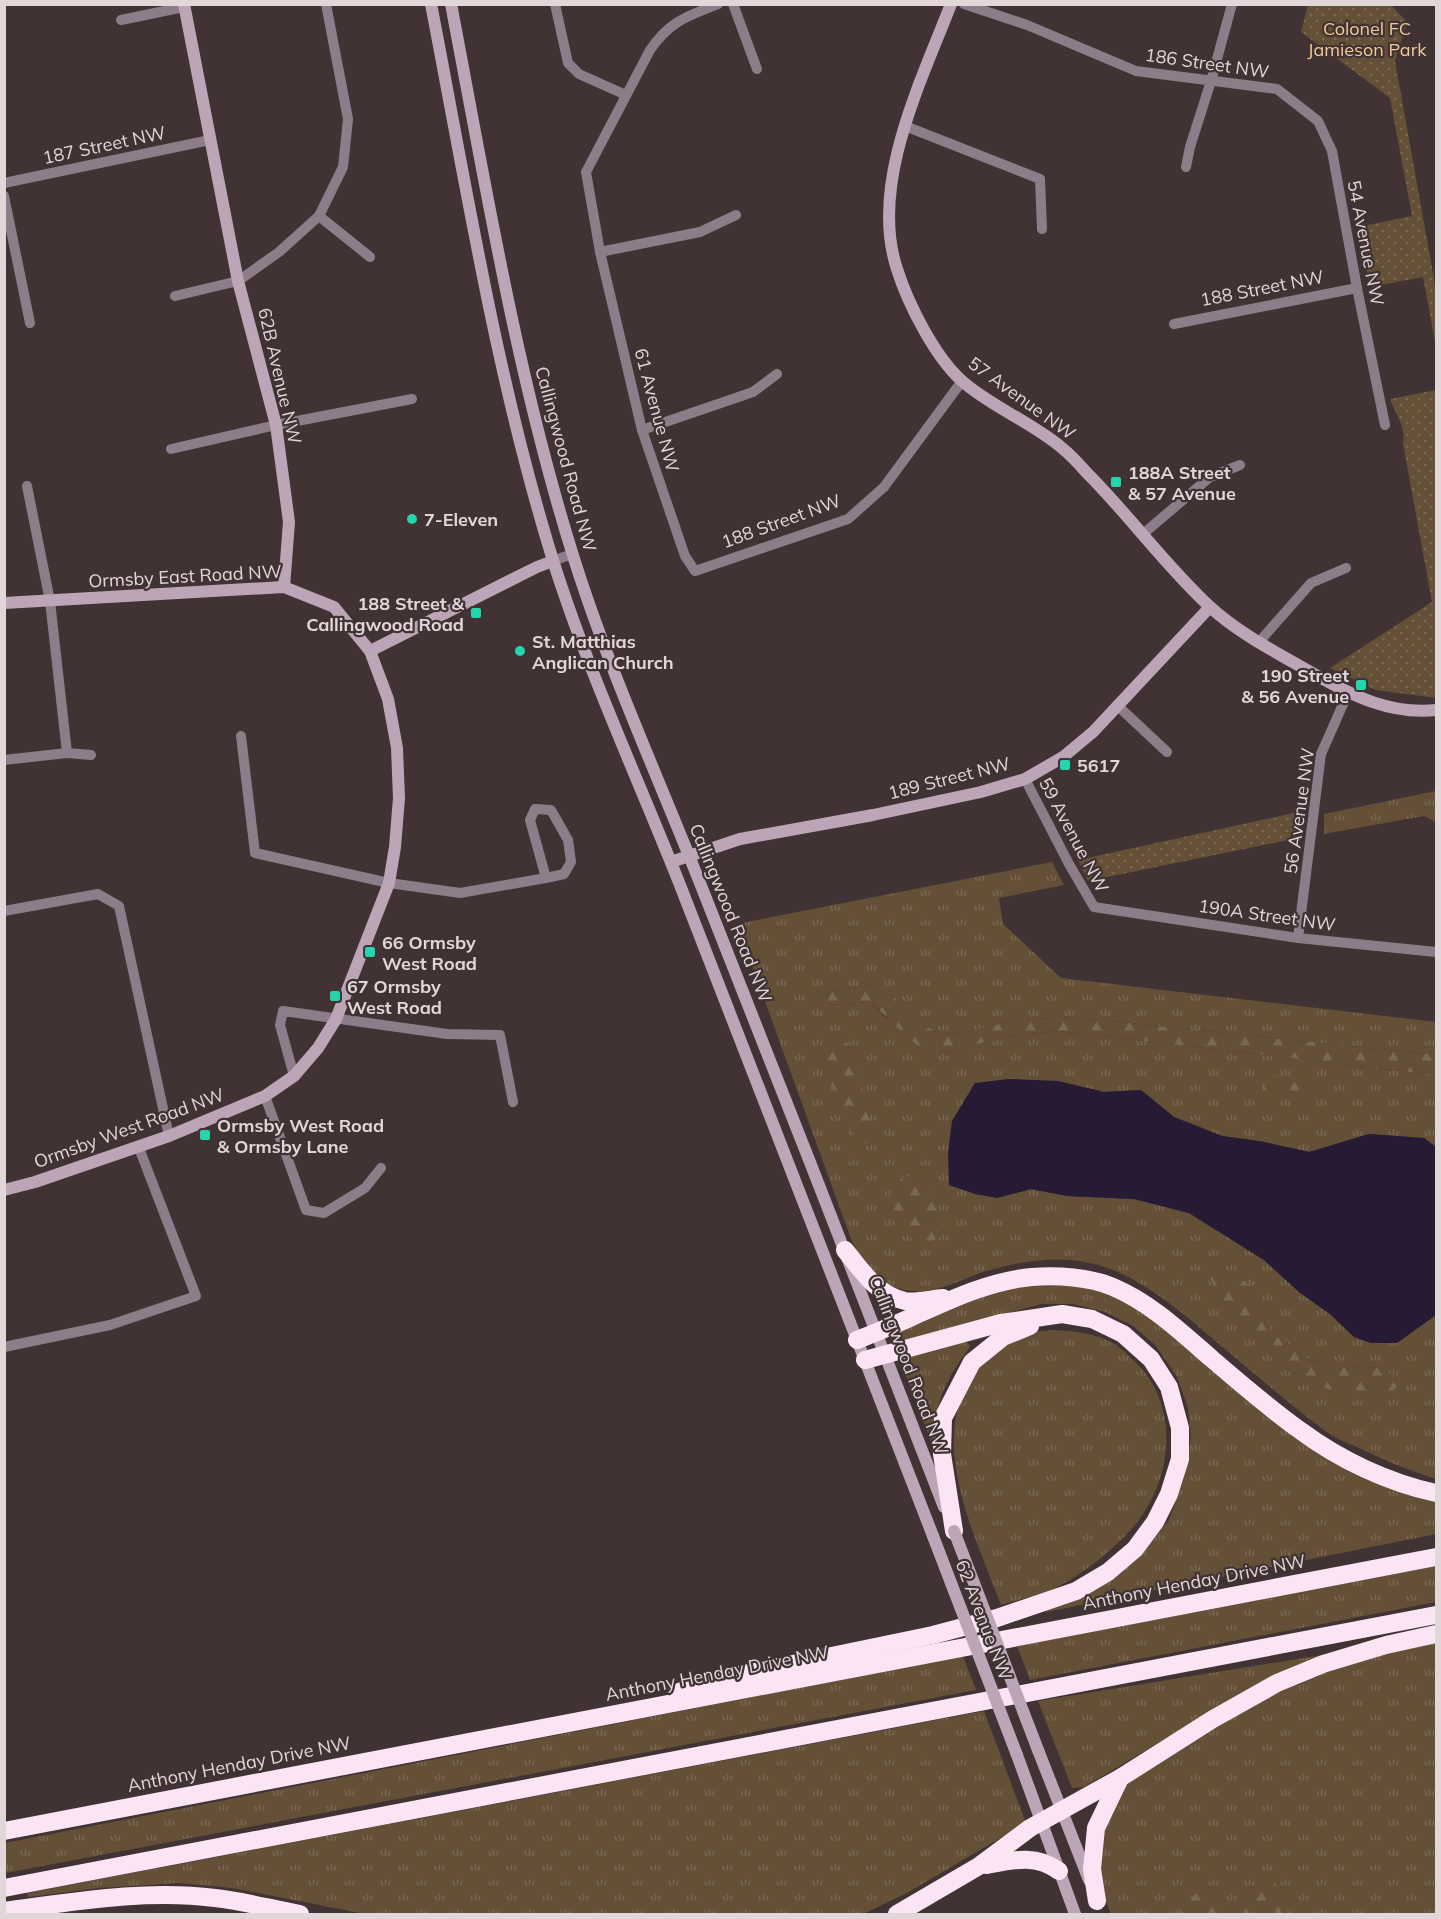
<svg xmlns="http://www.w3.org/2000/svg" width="1441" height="1919" viewBox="0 0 1441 1919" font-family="Mulish,sans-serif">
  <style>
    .grass { fill: url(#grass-tufts); fill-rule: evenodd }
    .forest { fill: url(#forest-firs) }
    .park { fill: url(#park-dots) }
    .water { fill: #261a35 }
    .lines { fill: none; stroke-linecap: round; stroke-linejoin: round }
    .street { stroke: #8c7d88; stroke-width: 10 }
    .secondary { stroke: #bca5b6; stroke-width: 12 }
    .highway { stroke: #fbe5f4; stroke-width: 18 }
    .secondary-bridge { stroke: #bca5b6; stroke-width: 12 }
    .poi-dot { fill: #24d5ae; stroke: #413234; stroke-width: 2 }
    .labels { text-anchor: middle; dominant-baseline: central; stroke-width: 4.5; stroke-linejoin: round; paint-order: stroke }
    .park-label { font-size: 18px; fill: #f2ca95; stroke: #413234 }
    .street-label { font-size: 18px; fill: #e1d7d9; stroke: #413234 }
    .poi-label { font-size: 18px; font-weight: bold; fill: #e1d7d9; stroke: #413234; text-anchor: start }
  </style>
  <defs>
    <pattern id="grass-tufts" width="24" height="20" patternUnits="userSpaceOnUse" patternTransform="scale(1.5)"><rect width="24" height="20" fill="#635036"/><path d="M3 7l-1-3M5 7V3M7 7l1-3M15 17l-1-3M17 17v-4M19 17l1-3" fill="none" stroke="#796852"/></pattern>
    <pattern id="forest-firs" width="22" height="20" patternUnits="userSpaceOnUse" patternTransform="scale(1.5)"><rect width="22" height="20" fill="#635036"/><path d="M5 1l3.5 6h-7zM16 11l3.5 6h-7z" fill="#796852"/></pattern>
    <pattern id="park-dots" width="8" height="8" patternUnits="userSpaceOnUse" patternTransform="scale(1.5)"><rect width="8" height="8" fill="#635036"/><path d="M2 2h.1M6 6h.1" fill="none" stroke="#796852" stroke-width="1.8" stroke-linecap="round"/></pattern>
  </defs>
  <rect width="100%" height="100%" fill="#413234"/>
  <g class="grass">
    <polygon points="1436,791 1436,822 1424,816 1324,834 1324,814"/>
    <path d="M1052 862 1064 885 999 898 1003 924 1061 978 1436 1022V1055L1073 1017 1015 1020 964 1033 940 1034 913 1019 894 997 869 985 826 993 829 1005 870 1002 885 1017 942 1054 1007 1036 1059 1031 1436 1075V1147L1424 1138 1369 1134 1310 1152 1259 1141 1222 1136 1174 1117 1141 1090 1104 1092 1058 1081 997 1198 1031 1189 1067 1196 1134 1199 1189 1213 1264 1260 1299 1292 1330 1314 1354 1337 1371 1343H1397L1436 1315V1479C1407 1470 1384 1460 1357 1447 1347 1443 1337 1439 1328 1433 1296 1409 1264 1382 1233 1356 1194 1323 1141 1273 1090 1263 1055 1255 1016 1262 983 1272 966 1278 949 1287 931 1290 890 1297 867 1273 851 1239L737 924ZM848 1044 870 1116V1137L854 1139 828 1075ZM1248 1285 1257 1311 1274 1333 1309 1360 1348 1366 1382 1368 1311 1385 1278 1362 1217 1294Z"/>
    <polygon points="1072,1283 1111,1293 1150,1317 1304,1439 1436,1498 1436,1534 1046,1612 1045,1609 1146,1547 1169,1520 1183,1481 1191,1437 1188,1408 1177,1377 1156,1346 1133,1326 1105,1312 1073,1304 1041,1304 903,1342 897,1341 894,1335 897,1331 993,1293 1032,1285"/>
    <path d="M1053 1330C1075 1331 1095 1333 1115 1344 1121 1348 1127 1354 1132 1359 1183 1404 1173 1484 1130 1531 1108 1554 1082 1575 1053 1589 1037 1596 1018 1600 1001 1605 976 1538 929 1447 970 1378 982 1359 1004 1339 1026 1334 1035 1331 1044 1331 1053 1330Z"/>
    <path d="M964 1341 969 1344 970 1347C942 1385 937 1400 933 1447L901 1362 902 1358Z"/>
    <polygon points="1436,1566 1436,1602 1030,1680 1017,1646"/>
    <path d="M1436 1643V1914H1286V1894L1252 1887 1243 1914H1219L1179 1906 1180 1914H1111C1094 1872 1092 1842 1115 1801 1131 1772 1162 1760 1189 1744 1218 1727 1246 1708 1276 1693 1326 1667 1382 1654 1436 1643Z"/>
    <polygon points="1353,1650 1234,1698 1084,1787 1072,1788 1038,1701"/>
    <polygon points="963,1656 976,1690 5,1873 5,1843"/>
    <polygon points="984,1711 1026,1823 907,1893 863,1914 365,1914 232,1888 179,1883 99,1888 28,1897 27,1893"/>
  </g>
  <g class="forest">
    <polygon points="869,985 894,997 913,1019 940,1034 964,1033 1015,1020 1073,1017 1436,1055 1436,1075 1059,1031 1007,1036 942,1054 920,1048 870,1002 829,1005 826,993"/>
    <polygon points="832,1029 848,1044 861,1083 870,1116 870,1137 865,1144 854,1139 840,1106 828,1075 823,1034"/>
    <path d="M1273 1075C1291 1076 1302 1079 1319 1086L1320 1093 1290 1095 1263 1090 1262 1082Z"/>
    <path d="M913 1175 929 1190 947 1230C944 1233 940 1237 936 1239 917 1250 892 1227 889 1209 887 1199 896 1187 901 1178Z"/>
    <polygon points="1229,1272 1249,1285 1257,1311 1274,1333 1309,1360 1348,1366 1382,1368 1402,1381 1393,1391 1353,1395 1311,1385 1278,1362 1217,1294 1209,1275"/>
    <polygon points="1271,1880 1286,1894 1286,1914 1243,1914 1252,1887"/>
    <polygon points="1197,1893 1213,1900 1219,1914 1222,1914 1180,1914 1179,1906"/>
  </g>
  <g class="park">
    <polygon points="1308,5 1391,5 1407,22 1395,61 1436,290 1436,347 1423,277 1370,287 1358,227 1412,216 1390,98 1301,32"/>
    <path d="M1436 390V698L1376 690 1330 668 1432 602 1403 444C1406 425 1396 416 1390 399Z"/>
    <polygon points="1303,811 1298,838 1088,881 1078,860"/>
  </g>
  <polygon class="water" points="1009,1079 1058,1081 1104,1092 1141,1090 1174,1117 1222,1136 1259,1141 1309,1152 1369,1134 1424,1138 1436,1147 1436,1315 1397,1343 1371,1343 1354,1337 1330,1314 1299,1292 1264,1260 1189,1213 1134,1199 1067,1196 1031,1189 997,1198 975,1194 949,1185 948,1153 952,1121 975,1083"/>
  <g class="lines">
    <g class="street">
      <polyline points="555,4 568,63 579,74 626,95"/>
      <path d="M718 4C686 17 670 21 650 50L586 172 600 252 642 430 685 556 695 571 848 519 884 487 962 381"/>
      <polyline points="733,4 757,69"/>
      <polyline points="964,4 1027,25 1136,71 1277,89 1318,121 1332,151 1357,288 1385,425"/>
      <polyline points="121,20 184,7"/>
      <polyline points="905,126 1040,179 1042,229"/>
      <polyline points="1186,167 1190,147 1211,81 1232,4"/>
      <polyline points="4,183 210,140"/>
      <polyline points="4,196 30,323"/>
      <polyline points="319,216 370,257"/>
      <polyline points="600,252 700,232 736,215"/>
      <polyline points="175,296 238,281 279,252 319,216 343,167 348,119 326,4"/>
      <polyline points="1174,324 1357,288"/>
      <polyline points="642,430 753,392 777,374"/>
      <polyline points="171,449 276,425 412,399"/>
      <polyline points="27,486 50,601 67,753"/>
      <polyline points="1143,534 1210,477 1240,465"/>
      <polyline points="553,561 572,554"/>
      <polyline points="1259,642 1311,583 1346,568"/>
      <polyline points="1119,707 1167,752"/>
      <polyline points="241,736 255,853 389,883 460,893 546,878 530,820 535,809 551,810 568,840 571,862 564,874 546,878"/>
      <polyline points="4,760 67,753 91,755"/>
      <polyline points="1025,779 1069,864 1094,907 1298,938 1436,952"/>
      <polyline points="4,911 98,894 119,906 169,1136"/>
      <polyline points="1298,938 1321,754 1348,693"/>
      <polyline points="294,1076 280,1025 283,1011 447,1034 500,1035 513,1102"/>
      <polyline points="265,1096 306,1210 324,1213 365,1188 381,1168"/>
      <polyline points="4,1347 110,1325 196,1296 139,1148"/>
    </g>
    <g class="secondary">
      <polyline points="184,4 238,281 276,425 289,522 284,587"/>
      <path d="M431 4C466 185 495 368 548 544 583 661 635 771 680 885 764 1101 849 1319 933 1536"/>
      <path d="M451 4C486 187 516 371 571 549 606 663 656 772 700 883 782 1091 864 1298 944 1507"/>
      <path d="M951 4C921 82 869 185 897 269 908 304 935 357 962 381 990 406 1033 423 1062 448 1071 455 1079 464 1087 473 1129 515 1165 565 1209 606 1238 633 1279 654 1314 674 1353 696 1391 715 1436 710"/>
      <polyline points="4,603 284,587 334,607 370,651 388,699 397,748 399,798 395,847 389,883 336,1019 318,1048 294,1076 265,1096 169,1136 35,1182 4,1190"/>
      <polyline points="370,651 537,567 553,561"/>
      <polyline points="671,862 740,839 873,815 981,792 1025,779 1063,757 1093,732 1210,607"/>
      <polyline points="1038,1750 1089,1880"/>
      <polyline points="1017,1755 1075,1914"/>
    </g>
    <g class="highway">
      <path d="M845 1250C862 1271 877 1295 905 1301 916 1303 931 1299 943 1298"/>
      <path d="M857 1340C875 1333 894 1325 912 1317 950 1300 989 1281 1032 1277 1057 1275 1090 1277 1113 1287 1151 1303 1182 1333 1212 1359 1241 1384 1270 1409 1301 1431 1340 1460 1389 1483 1436 1493"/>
      <polyline points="954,1531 942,1454 943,1418 972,1362 1003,1337 1030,1326"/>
      <polyline points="676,1693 711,1681 933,1635 997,1618 1076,1591 1108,1572 1135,1549 1155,1522 1169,1494 1180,1459 1180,1428 1169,1387 1151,1359 1123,1334 1092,1319 1062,1314 1001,1323 865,1360"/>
      <polyline points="4,1831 1436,1557"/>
      <path d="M987 1865C1013 1860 1036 1854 1059 1871"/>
      <polyline points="4,1888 1436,1615"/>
      <polyline points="1097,1901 1092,1869 1096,1828 1120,1778"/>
      <path d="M4 1911C73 1902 145 1889 215 1898 243 1901 272 1909 300 1914"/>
      <polyline points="897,1914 979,1866 1030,1828 1120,1778 1213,1719 1277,1683 1323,1664 1386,1645 1436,1634"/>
    </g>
    <g class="secondary-bridge">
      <polyline points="954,1531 1038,1750"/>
      <polyline points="933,1536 1017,1755"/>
    </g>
  </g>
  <g class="poi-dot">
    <rect x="1110" y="476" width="12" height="12" rx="3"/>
    <circle cx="412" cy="519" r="6"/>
    <rect x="470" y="607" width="12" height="12" rx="3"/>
    <circle cx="520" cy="651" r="6"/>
    <rect x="1355" y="679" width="12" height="12" rx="3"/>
    <rect x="1059" y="759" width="12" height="12" rx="3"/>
    <rect x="364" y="946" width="12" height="12" rx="3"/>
    <rect x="329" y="990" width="12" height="12" rx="3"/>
    <rect x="199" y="1129" width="12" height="12" rx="3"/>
  </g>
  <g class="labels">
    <g class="park-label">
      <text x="1367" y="28">Colonel FC<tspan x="1367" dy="21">Jamieson Park</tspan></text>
    </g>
    <g class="street-label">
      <text transform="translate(1207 63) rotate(8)">186 Street NW</text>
      <text transform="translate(104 145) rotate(-12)">187 Street NW</text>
      <text transform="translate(1366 243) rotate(79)">54 Avenue NW</text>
      <text transform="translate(1262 288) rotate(-11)">188 Street NW</text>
      <text transform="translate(280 376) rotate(77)">62B Avenue NW</text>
      <text transform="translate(1022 398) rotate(36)">57 Avenue NW</text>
      <text transform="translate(657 410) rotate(75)">61 Avenue NW</text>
      <text transform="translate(566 459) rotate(75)">Callingwood Road NW</text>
      <text transform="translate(781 521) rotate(-20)">188 Street NW</text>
      <text transform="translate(185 576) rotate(-3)">Ormsby East Road NW</text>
      <text transform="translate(949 778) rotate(-14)">189 Street NW</text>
      <text transform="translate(1299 811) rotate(-82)">56 Avenue NW</text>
      <text transform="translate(1074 835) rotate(62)">59 Avenue NW</text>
      <text transform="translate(731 913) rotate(68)">Callingwood Road NW</text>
      <text transform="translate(1267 915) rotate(8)">190A Street NW</text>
      <text transform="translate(129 1128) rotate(-20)">Ormsby West Road NW</text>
      <text transform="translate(909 1365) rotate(69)">Callingwood Road NW</text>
      <text transform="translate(1194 1582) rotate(-11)">Anthony Henday Drive NW</text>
      <text transform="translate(984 1620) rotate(69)">62 Avenue NW</text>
      <text transform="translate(717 1673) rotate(-11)">Anthony Henday Drive NW</text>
      <text transform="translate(239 1764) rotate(-11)">Anthony Henday Drive NW</text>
    </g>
    <g class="poi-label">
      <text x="1128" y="472">188A Street<tspan x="1128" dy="21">&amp; 57 Avenue</tspan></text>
      <text x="424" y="519">7-Eleven</text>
      <text x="464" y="603" text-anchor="end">188 Street &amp;<tspan x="464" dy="21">Callingwood Road</tspan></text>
      <text x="532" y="641">St. Matthias<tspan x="532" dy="21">Anglican Church</tspan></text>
      <text x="1349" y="675" text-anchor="end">190 Street<tspan x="1349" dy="21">&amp; 56 Avenue</tspan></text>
      <text x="1077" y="765">5617</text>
      <text x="382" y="942">66 Ormsby<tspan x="382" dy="21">West Road</tspan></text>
      <text x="347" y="986">67 Ormsby<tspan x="347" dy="21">West Road</tspan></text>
      <text x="217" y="1125">Ormsby West Road<tspan x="217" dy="21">&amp; Ormsby Lane</tspan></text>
    </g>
  </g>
  <rect width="1441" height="1919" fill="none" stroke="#e1d7d9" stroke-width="12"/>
</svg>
